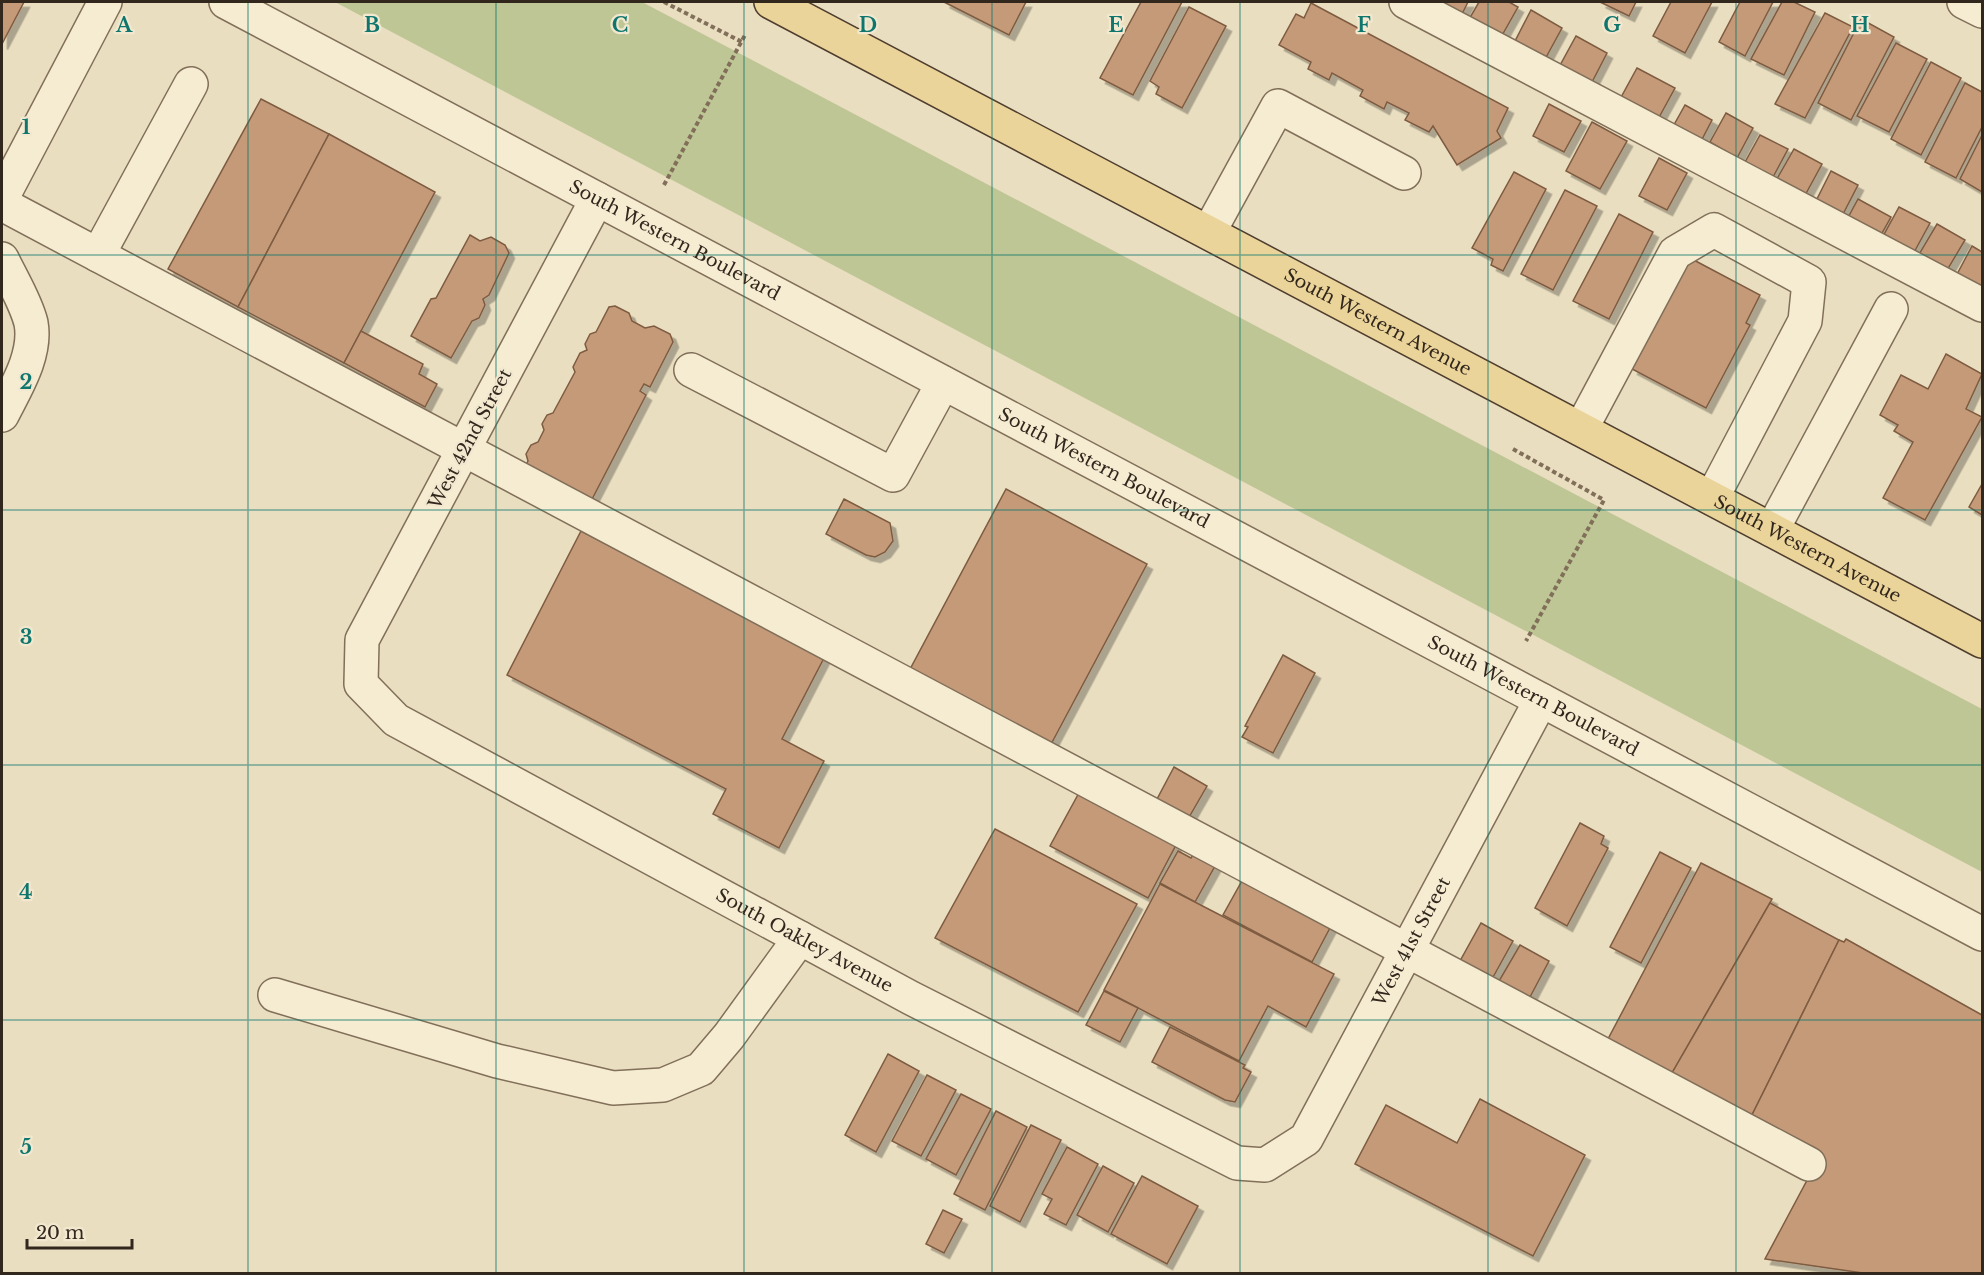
<svg xmlns="http://www.w3.org/2000/svg" width="1984" height="1275" viewBox="0 0 1984 1275" font-family="'Libre Baskerville',serif">
  <style>
    .green { fill: #bfc695 }
    .building { fill: #c59a79; stroke: #7e5b41; stroke-width: 1.5; filter: url(#shadow) }
    .lines { fill: none; stroke-linecap: round; stroke-linejoin: round }
    .minor-casing { stroke: #816f59; stroke-width: 36 }
    .major-casing { stroke: #4f3e2e; stroke-width: 36 }
    .path { stroke: #816f59; stroke-width: 4; stroke-dasharray: 4.5 3; stroke-linecap: butt }
    .minor { stroke: #f5ecd2; stroke-width: 33 }
    .major { stroke: #ebd49a; stroke-width: 33 }
    .grid { fill: none; stroke: #0f766e; stroke-width: 1.5; stroke-opacity: 0.55 }
    .labels { text-anchor: middle; dominant-baseline: central; stroke-width: 4.5; stroke-linejoin: round; paint-order: stroke }
    .street-label { font-size: 18px; fill: #32271d; stroke: #f2e8cf }
    .grid-label { font-size: 20px; text-anchor: middle; font-weight: bold; fill: #0f766e; stroke: #f2e8cf; stroke-width: 4.5; stroke-linejoin: round; paint-order: stroke }
  </style>
  <defs>
    <filter id="shadow"><feDropShadow dx="5.5" dy="5.5" stdDeviation="0" flood-color="#0004"/></filter>
  </defs>
  <rect width="100%" height="100%" fill="#e9dec0"/>
  <polygon class="green" points="335,2 642,2 1982,709 1982,872"/>
  <g class="building">
    <polygon points="2,2 24,2 2,44"/>
    <polygon points="944,2 1026,2 1009,35"/>
    <polygon points="1141,2 1182,2 1133,95 1100,78"/>
    <polygon points="1434,2 1468,2 1461,16"/>
    <polygon points="1479,2 1509,2 1518,7 1500,39 1468,21"/>
    <polygon points="1600,2 1636,2 1629,16"/>
    <polygon points="1671,2 1712,2 1685,53 1653,36"/>
    <polygon points="1740,2 1773,2 1745,56 1719,42"/>
    <polygon points="1782,2 1794,2 1815,12 1784,75 1751,59"/>
    <polygon points="1311,3 1508,108 1497,131 1501,138 1457,165 1433,126 1429,132 1405,120 1409,113 1387,102 1384,109 1360,96 1363,90 1332,73 1329,80 1308,69 1311,62 1279,45 1296,14 1304,18"/>
    <polygon points="1189,7 1226,26 1182,108 1156,94 1159,87 1150,81"/>
    <polygon points="1531,10 1562,28 1544,61 1513,45"/>
    <polygon points="1825,13 1853,27 1805,118 1775,104"/>
    <polygon points="1861,19 1894,37 1851,120 1818,103"/>
    <polygon points="1576,36 1607,53 1590,86 1558,69"/>
    <polygon points="1896,43 1927,59 1889,132 1857,116"/>
    <polygon points="1931,62 1961,78 1921,155 1891,139"/>
    <polygon points="1637,68 1675,88 1657,121 1619,101"/>
    <polygon points="1965,83 1982,92 1982,127 1956,178 1925,162"/>
    <polygon points="261,99 329,134 238,307 168,269"/>
    <polygon points="1549,104 1581,121 1564,152 1533,136"/>
    <polygon points="1685,105 1712,120 1698,147 1670,132"/>
    <polygon points="1726,113 1753,128 1737,158 1710,142"/>
    <polygon points="1592,122 1627,141 1600,189 1566,171"/>
    <polygon points="329,134 435,192 344,363 238,307"/>
    <polygon points="1760,135 1788,149 1772,179 1744,164"/>
    <polygon points="1982,135 1982,192 1960,179"/>
    <polygon points="1794,149 1822,164 1803,199 1774,184"/>
    <polygon points="1659,158 1687,173 1667,210 1639,196"/>
    <polygon points="1831,171 1858,185 1841,218 1814,205"/>
    <polygon points="1514,172 1546,189 1503,271 1491,265 1493,259 1472,248"/>
    <polygon points="1565,190 1597,206 1553,290 1521,274"/>
    <polygon points="1858,199 1891,217 1877,242 1844,225"/>
    <polygon points="1899,207 1930,223 1912,256 1881,240"/>
    <polygon points="1619,214 1653,232 1609,319 1573,301"/>
    <polygon points="1937,224 1965,240 1946,272 1918,256"/>
    <polygon points="470,235 480,241 491,237 505,245 509,253 489,295 483,299 485,305 479,318 472,321 451,358 411,336 431,299 436,298"/>
    <polygon points="1972,246 1982,252 1982,293 1955,278"/>
    <polygon points="1690,258 1760,295 1746,323 1750,325 1706,408 1632,369"/>
    <polygon points="615,306 629,313 632,321 645,328 654,326 670,334 673,342 650,387 644,384 640,391 646,395 589,505 523,470 528,461 526,454 531,445 538,442 544,430 542,424 547,415 553,413 575,372 573,367 580,353 587,350 585,344 590,334 596,332 609,307"/>
    <polygon points="361,331 423,364 419,374 437,384 425,407 344,363"/>
    <polygon points="1946,354 1982,374 1966,409 1982,417 1925,520 1883,498 1913,442 1894,431 1898,425 1880,415 1901,375 1928,389"/>
    <polygon points="1982,484 1982,515 1969,507"/>
    <polygon points="1006,489 1147,564 1049,748 908,673"/>
    <polygon points="844,499 890,523 893,541 885,552 875,557 866,555 826,534"/>
    <polygon points="581,531 824,658 782,739 824,761 779,848 713,814 726,789 507,675"/>
    <polygon points="1283,655 1315,673 1273,753 1242,737 1248,727 1245,726"/>
    <polygon points="1174,767 1207,786 1188,819 1156,801"/>
    <polygon points="1080,791 1176,845 1148,898 1050,846"/>
    <polygon points="1580,823 1604,836 1601,844 1608,848 1567,926 1535,908"/>
    <polygon points="995,829 1137,904 1078,1012 935,938"/>
    <polygon points="1178,851 1191,858 1193,855 1215,866 1195,902 1160,883"/>
    <polygon points="1660,852 1691,868 1641,963 1610,947"/>
    <polygon points="1701,863 1772,899 1672,1073 1608,1039"/>
    <polygon points="1243,879 1331,926 1312,962 1223,915"/>
    <polygon points="1160,884 1334,974 1306,1027 1268,1006 1239,1061 1104,990"/>
    <polygon points="1770,903 1839,940 1751,1117 1672,1073"/>
    <polygon points="1481,923 1513,941 1492,979 1460,961"/>
    <polygon points="1846,939 1982,1015 1982,1274 1863,1273 1765,1259 1821,1154 1751,1117 1839,940 1844,942"/>
    <polygon points="1520,945 1549,961 1530,997 1499,981"/>
    <polygon points="1104,991 1138,1008 1120,1042 1086,1025"/>
    <polygon points="1170,1027 1245,1065 1243,1068 1251,1072 1235,1102 1225,1100 1152,1062"/>
    <polygon points="888,1054 919,1071 876,1152 845,1135"/>
    <polygon points="927,1075 956,1090 921,1156 892,1141"/>
    <polygon points="961,1094 991,1109 956,1175 926,1159"/>
    <polygon points="1480,1099 1585,1155 1533,1256 1355,1164 1386,1105 1457,1143"/>
    <polygon points="996,1111 1027,1127 985,1210 954,1194"/>
    <polygon points="1031,1125 1061,1140 1020,1222 990,1206"/>
    <polygon points="1067,1147 1098,1164 1066,1225 1044,1214 1052,1199 1042,1194"/>
    <polygon points="1103,1166 1134,1183 1108,1232 1077,1215"/>
    <polygon points="1142,1176 1198,1206 1167,1264 1111,1234"/>
    <polygon points="943,1210 962,1219 944,1253 926,1244"/>
  </g>
  <g class="lines">
    <defs>
      <g id="minor">
        <path id="s1" d="M226 2 1982 934"/>
        <polyline points="1406,2 1982,305"/>
        <polyline points="1964,2 1982,11"/>
        <polyline points="2,198 105,2"/>
        <path id="s2" d="M597 199 362 640 361 684 396 720 911 998 1237 1163 1265 1165 1306 1139 1541 700"/>
        <polyline points="2,204 1809,1164"/>
        <polyline points="1209,232 1278,106 1404,173"/>
        <polyline points="98,255 191,84"/>
        <path d="M2 259C11 278 26 302 31 323 37 355 15 389 2 415"/>
        <polyline points="691,370 893,475 943,383"/>
        <polyline points="1581,429 1675,253 1714,230 1809,282 1805,321 1712,498"/>
        <polyline points="1772,530 1891,309"/>
        <polyline points="275,995 497,1061 613,1088 663,1085 701,1069 729,1036 800,938"/>
      </g>
      <g id="major">
        <path id="s3" d="M771 2 1982 641"/>
      </g>
    </defs>
    <use href="#minor" class="minor-casing"/>
    <use href="#major" class="major-casing"/>
    <g class="path">
      <polyline points="664,2 742,42"/>
      <polyline points="664,185 745,35"/>
      <polyline points="1513,449 1604,500 1526,641"/>
    </g>
    <use href="#minor" class="minor"/>
    <use href="#major" class="major"/>
  </g>
  <path class="grid" d="M248 2V1274M496 2V1274M744 2V1274M992 2V1274M1240 2V1274M1488 2V1274M1736 2V1274M2 255H1982M2 510H1982M2 765H1982M2 1020H1982"/>
  <g class="labels">
    <g class="street-label">
      <text stroke="none"><textPath href="#s1" startOffset="508">South Western Boulevard</textPath></text>
      <text stroke="none"><textPath href="#s3" startOffset="686">South Western Avenue</textPath></text>
      <text transform="translate(470 439) rotate(-62)">West 42nd Street</text>
      <text stroke="none"><textPath href="#s1" startOffset="994">South Western Boulevard</textPath></text>
      <text stroke="none"><textPath href="#s3" startOffset="1172">South Western Avenue</textPath></text>
      <text stroke="none"><textPath href="#s1" startOffset="1480">South Western Boulevard</textPath></text>
      <text stroke="none"><textPath href="#s2" startOffset="1058">South Oakley Avenue</textPath></text>
      <text stroke="none"><textPath href="#s2" startOffset="1845">West 41st Street</textPath></text>
    </g>
  </g>
  <g class="grid-label">
    <text x="124" y="32">A</text>
    <text x="372" y="32">B</text>
    <text x="620" y="32">C</text>
    <text x="868" y="32">D</text>
    <text x="1116" y="32">E</text>
    <text x="1364" y="32">F</text>
    <text x="1612" y="32">G</text>
    <text x="1860" y="32">H</text>
    <text x="26" y="134">1</text>
    <text x="26" y="389">2</text>
    <text x="26" y="644">3</text>
    <text x="26" y="899">4</text>
    <text x="26" y="1154">5</text>
  </g>
  <rect width="1984" height="1275" fill="none" stroke="#32271d" stroke-width="6"/>
  <path d="M27 1239v9h105v-9" fill="none" stroke="#32271d" stroke-width="3"/>
  <text x="36" y="1239" font-size="18" fill="#32271d" stroke="#f2e8cf" stroke-width="4.5" paint-order="stroke">20 m</text>
</svg>
